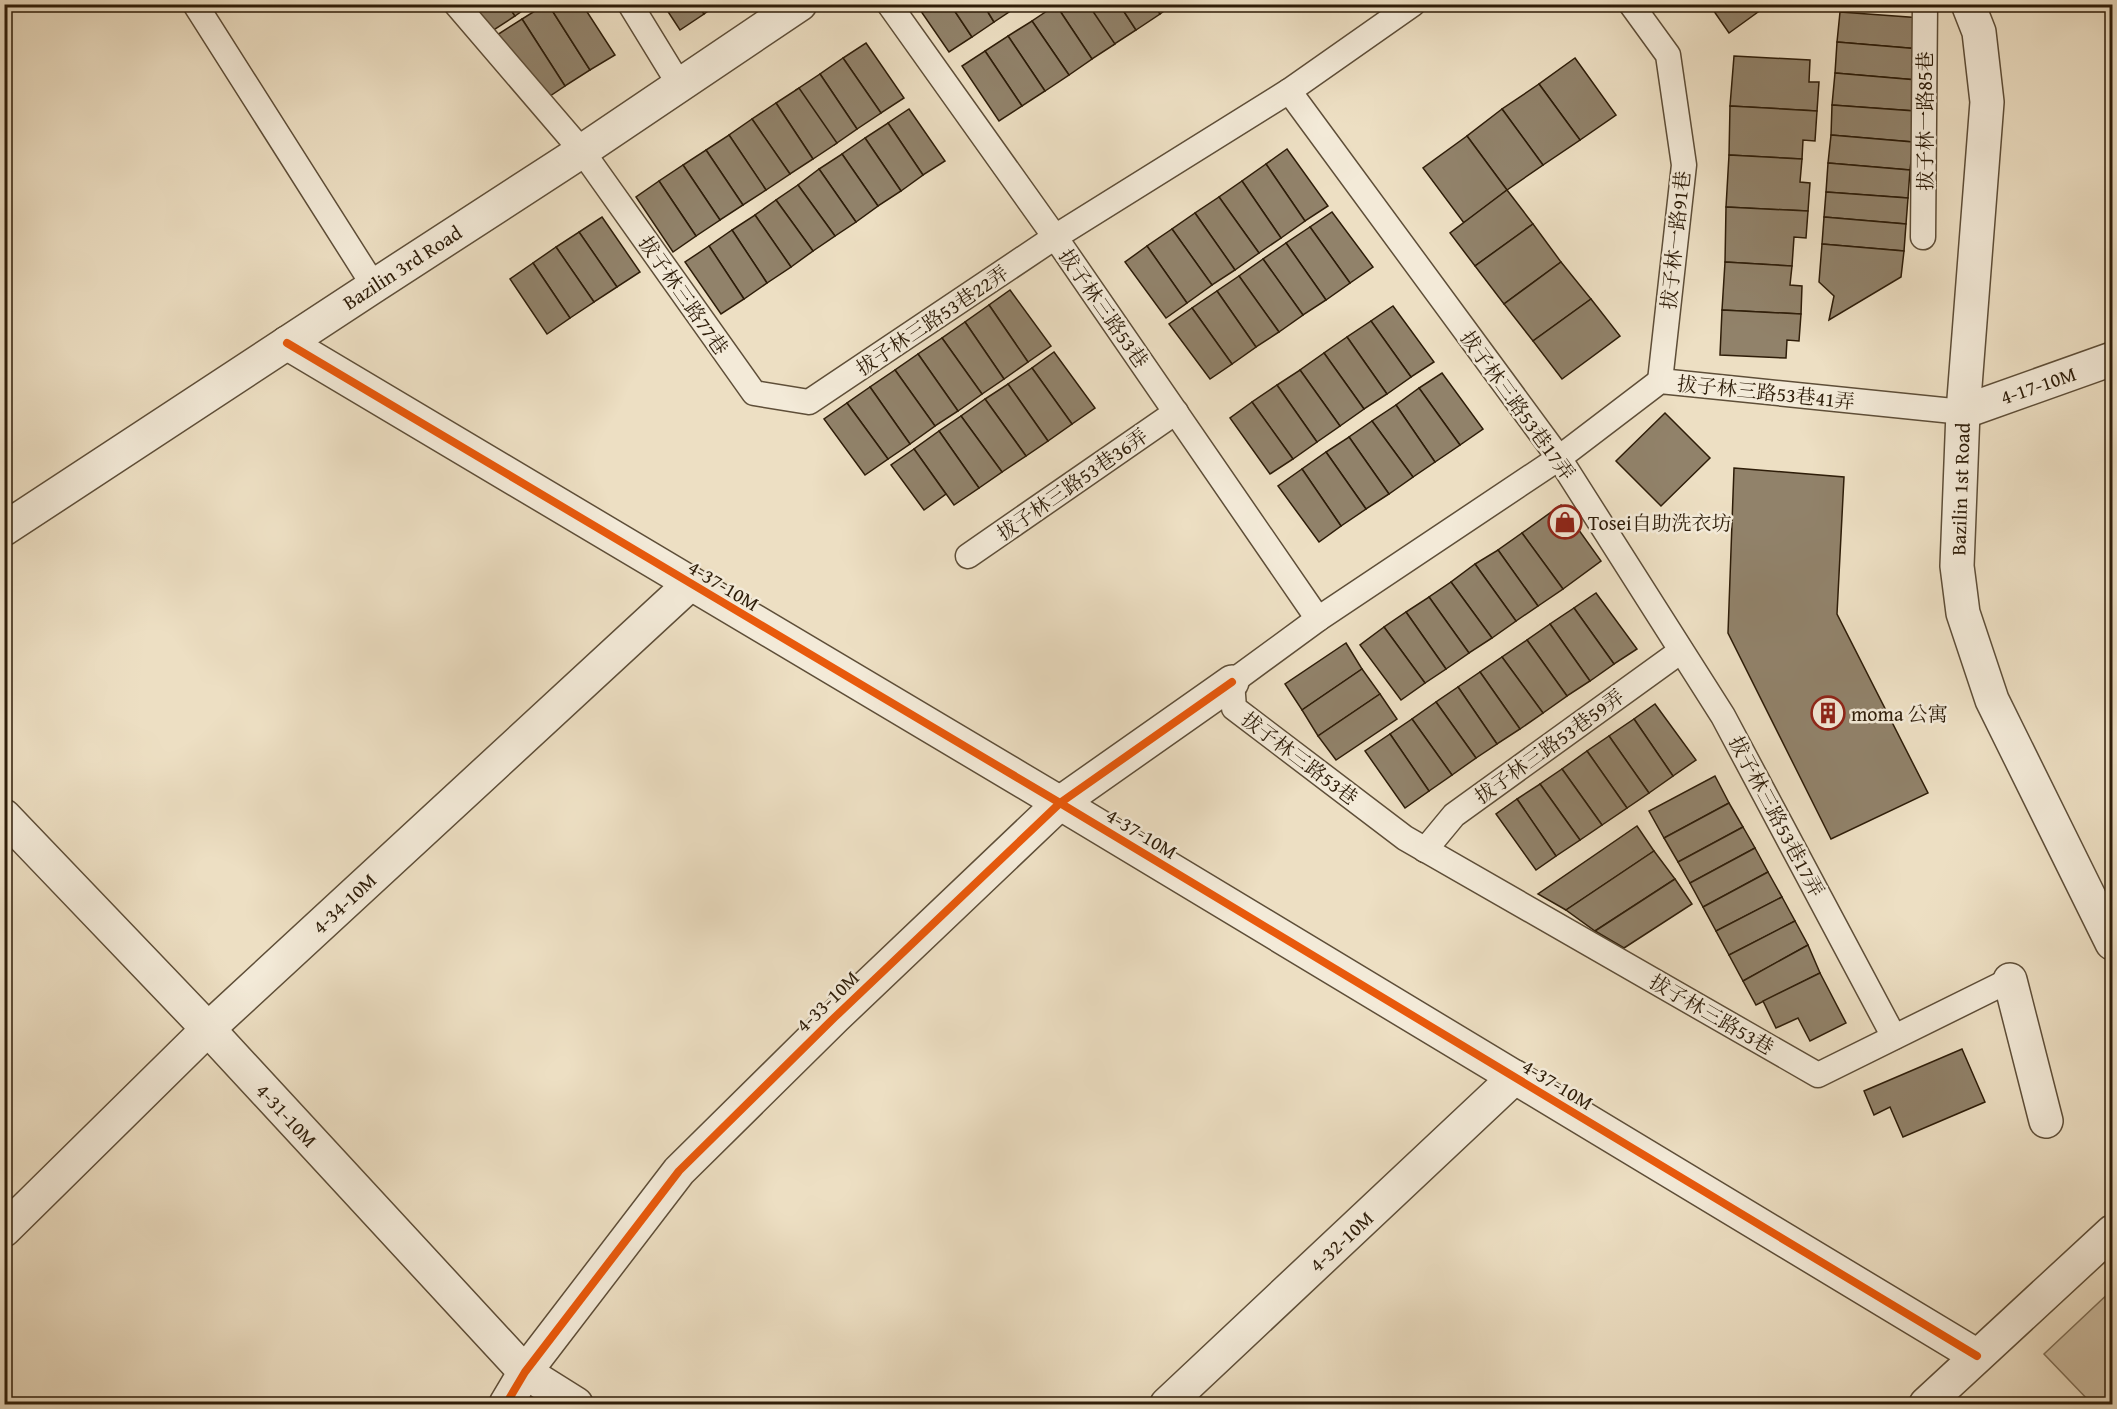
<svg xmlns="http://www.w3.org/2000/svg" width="2117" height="1409" viewBox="0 0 2117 1409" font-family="'Gentium Book Plus','Noto Serif TC',serif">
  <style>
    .green { fill: #cdbea3; stroke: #7e6e56; stroke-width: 1.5 }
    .building { fill: #91826a; stroke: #2e1d09; stroke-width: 1.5 }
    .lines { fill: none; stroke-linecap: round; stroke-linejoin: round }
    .lane-casing { stroke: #5e4e38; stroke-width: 27 }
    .street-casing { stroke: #5e4e38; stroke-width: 36 }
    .lane { stroke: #f3ead8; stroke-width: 24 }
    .street { stroke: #f3ead8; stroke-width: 33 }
    .cycleway-casing { stroke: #f3ead8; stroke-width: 11 }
    .cycleway { stroke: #e8590c; stroke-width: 8 }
    .labels { text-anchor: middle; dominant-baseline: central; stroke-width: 5; stroke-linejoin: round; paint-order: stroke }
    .street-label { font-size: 20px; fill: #2e1d09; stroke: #f3ead8 }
    .poi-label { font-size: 20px; fill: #2e1d09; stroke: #f3ead8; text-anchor: start }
  </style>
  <rect width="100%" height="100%" fill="#eddfc3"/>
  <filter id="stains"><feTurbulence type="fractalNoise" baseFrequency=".00333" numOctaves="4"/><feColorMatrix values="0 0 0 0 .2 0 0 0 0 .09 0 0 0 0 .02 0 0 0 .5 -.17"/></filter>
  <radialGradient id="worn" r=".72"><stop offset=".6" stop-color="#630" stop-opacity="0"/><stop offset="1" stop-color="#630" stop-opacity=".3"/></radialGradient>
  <polygon class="green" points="2112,1290 2112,1404 2092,1404 2044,1354"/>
  <g class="building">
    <polygon points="466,4 507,4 515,16 486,35"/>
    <polygon points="507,4 532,4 515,16"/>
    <polygon points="546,4 548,4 590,70 565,86 522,19"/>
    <polygon points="548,4 582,4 615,55 590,70"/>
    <polygon points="663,4 698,4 704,14 680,30"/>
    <polygon points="698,4 718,4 704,14"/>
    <polygon points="916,4 950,4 972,37 949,52"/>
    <polygon points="950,4 983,4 994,22 972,37"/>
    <polygon points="983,4 1017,4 1018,6 994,22"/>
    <polygon points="1085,4 1119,4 1136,30 1113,45"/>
    <polygon points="1088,4 1115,44 1092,59 1056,5"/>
    <polygon points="1119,4 1154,4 1160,14 1136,30"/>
    <polygon points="1154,4 1174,4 1160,14"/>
    <polygon points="1709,4 1769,4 1729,33"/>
    <polygon points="1056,5 1092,59 1069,75 1032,21"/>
    <polygon points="1840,12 1922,18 1920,49 1837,42"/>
    <polygon points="522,19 565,86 541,102 497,35"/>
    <polygon points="1032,21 1069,75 1045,91 1008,36"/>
    <polygon points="1008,36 1045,91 1022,106 985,51"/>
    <polygon points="1837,42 1920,49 1917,80 1835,73"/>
    <polygon points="866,43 904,98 881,113 843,58"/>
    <polygon points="985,51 1022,106 999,121 962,66"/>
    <polygon points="1734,56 1810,60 1809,82 1819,82 1817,111 1730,106"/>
    <polygon points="843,58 881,113 857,129 820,74"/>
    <polygon points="1575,58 1616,115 1580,140 1539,84"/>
    <polygon points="1835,73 1917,80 1915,111 1832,105"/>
    <polygon points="820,74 857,129 834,145 796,90"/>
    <polygon points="1539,84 1580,140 1543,165 1502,109"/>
    <polygon points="799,88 837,143 813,159 776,103"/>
    <polygon points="776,103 813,159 790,174 752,119"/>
    <polygon points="1832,105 1915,111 1913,142 1831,135"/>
    <polygon points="1730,106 1817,111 1815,141 1803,140 1802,159 1729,155"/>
    <polygon points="909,109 945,161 923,175 888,123"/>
    <polygon points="1502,109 1543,165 1507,190 1467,136"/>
    <polygon points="752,119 790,174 766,190 729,135"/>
    <polygon points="888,123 923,175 901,191 865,138"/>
    <polygon points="729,135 766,190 743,205 706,150"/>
    <polygon points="1831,135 1913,142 1910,170 1828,163"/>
    <polygon points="1467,136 1507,190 1464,223 1423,168"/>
    <polygon points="865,138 901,191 878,206 842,154"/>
    <polygon points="1287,149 1328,206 1305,221 1266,164"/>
    <polygon points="706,150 743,205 720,220 683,165"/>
    <polygon points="842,154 878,206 856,222 819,169"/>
    <polygon points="1729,155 1802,159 1800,182 1810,183 1808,211 1726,207"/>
    <polygon points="1828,163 1910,170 1908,198 1826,192"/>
    <polygon points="1266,164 1305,221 1281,238 1242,181"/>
    <polygon points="683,165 720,220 696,236 659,181"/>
    <polygon points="819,169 856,222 835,236 798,185"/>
    <polygon points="659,181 696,236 673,252 636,197"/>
    <polygon points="1242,181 1281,238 1259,253 1219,197"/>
    <polygon points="798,185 835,236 813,251 776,200"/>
    <polygon points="1507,190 1533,224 1475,266 1450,233"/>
    <polygon points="1826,192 1908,198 1906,224 1824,217"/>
    <polygon points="1219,197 1259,253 1235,270 1195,213"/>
    <polygon points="776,200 813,251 791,267 755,215"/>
    <polygon points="1726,207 1808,211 1806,238 1794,237 1792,266 1725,262"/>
    <polygon points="1332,212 1373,267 1350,283 1310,227"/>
    <polygon points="1195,213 1235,270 1212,285 1172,229"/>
    <polygon points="755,215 791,267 767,283 732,230"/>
    <polygon points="602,217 640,272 617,287 579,232"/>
    <polygon points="1824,217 1906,224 1904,251 1822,244"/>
    <polygon points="1533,224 1561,262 1504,304 1475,266"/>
    <polygon points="1310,227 1350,283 1326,300 1286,243"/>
    <polygon points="1172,229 1212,285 1187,303 1147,246"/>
    <polygon points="732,230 767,283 744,299 709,246"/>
    <polygon points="579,232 617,287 594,302 556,247"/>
    <polygon points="1286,243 1326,300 1303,315 1263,259"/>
    <polygon points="1822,244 1904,251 1901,277 1829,320 1834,296 1819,282"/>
    <polygon points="709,246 744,299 721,314 685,262"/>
    <polygon points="1147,246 1187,303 1166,318 1125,262"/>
    <polygon points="556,247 594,302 570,318 533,263"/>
    <polygon points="1263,259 1303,315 1279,332 1239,276"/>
    <polygon points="1561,262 1591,299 1533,341 1504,304"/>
    <polygon points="1725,262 1792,266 1790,285 1802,286 1801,314 1722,310"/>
    <polygon points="533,263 570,318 547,334 510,279"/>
    <polygon points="1239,276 1279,332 1256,347 1217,291"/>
    <polygon points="1010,290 1051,346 1028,362 989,305"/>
    <polygon points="1217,291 1256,347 1232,364 1192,308"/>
    <polygon points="1591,299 1620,336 1562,379 1533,341"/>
    <polygon points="989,305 1028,362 1004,379 965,322"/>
    <polygon points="1393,306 1434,362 1411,377 1371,321"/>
    <polygon points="1192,308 1232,364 1210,379 1169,324"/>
    <polygon points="1722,310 1801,314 1799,341 1787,340 1786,358 1720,355"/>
    <polygon points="1371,321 1411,377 1387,394 1347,337"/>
    <polygon points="965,322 1004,379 982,394 942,338"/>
    <polygon points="1347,337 1387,394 1364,409 1324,353"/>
    <polygon points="942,338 982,394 958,411 918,354"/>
    <polygon points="1054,352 1095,408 1072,424 1032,368"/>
    <polygon points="1324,353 1364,409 1340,426 1300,370"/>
    <polygon points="918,354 958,411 935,426 895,370"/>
    <polygon points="1032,368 1072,424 1048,441 1008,384"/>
    <polygon points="895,370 935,426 910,444 870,387"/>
    <polygon points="1300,370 1340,426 1317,442 1277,385"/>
    <polygon points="1442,373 1483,429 1460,445 1419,388"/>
    <polygon points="1008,384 1048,441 1026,456 985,399"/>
    <polygon points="1277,385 1317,442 1293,459 1252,402"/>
    <polygon points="870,387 910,444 888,459 847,403"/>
    <polygon points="1419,388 1460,445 1435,462 1396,405"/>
    <polygon points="985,399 1026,456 1002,472 961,416"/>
    <polygon points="1252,402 1293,459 1270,474 1230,418"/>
    <polygon points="847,403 888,459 865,475 824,419"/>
    <polygon points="1396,405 1435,462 1413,477 1372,421"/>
    <polygon points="1665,413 1710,458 1661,506 1616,461"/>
    <polygon points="961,416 1002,472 979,488 939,431"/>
    <polygon points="1372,421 1413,477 1389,494 1349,437"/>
    <polygon points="939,431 979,488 954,505 914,449"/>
    <polygon points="1349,437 1389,494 1366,509 1326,452"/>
    <polygon points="914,449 946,494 924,510 891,465"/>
    <polygon points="1326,452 1366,509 1341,526 1302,469"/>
    <polygon points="1734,468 1844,477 1837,614 1928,793 1831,839 1728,633"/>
    <polygon points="1302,469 1341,526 1319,542 1278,486"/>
    <polygon points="1561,505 1601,561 1563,589 1522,533"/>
    <polygon points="1522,533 1563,589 1538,606 1498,550"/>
    <polygon points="1498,550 1538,606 1516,621 1475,564"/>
    <polygon points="1475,564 1516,621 1492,638 1451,582"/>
    <polygon points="1451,582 1492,638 1469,653 1429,597"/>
    <polygon points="1596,593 1637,649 1614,664 1574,608"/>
    <polygon points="1429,597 1469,653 1446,669 1406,612"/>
    <polygon points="1574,608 1614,664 1590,681 1550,624"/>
    <polygon points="1406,612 1446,669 1425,683 1384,627"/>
    <polygon points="1550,624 1590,681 1567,696 1527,640"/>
    <polygon points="1384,627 1425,683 1401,700 1360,645"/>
    <polygon points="1527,640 1567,696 1543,713 1502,657"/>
    <polygon points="1346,643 1362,669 1302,710 1285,684"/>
    <polygon points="1502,657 1543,713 1520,729 1480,672"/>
    <polygon points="1362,669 1380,694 1318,736 1302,710"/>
    <polygon points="1480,672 1520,729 1497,744 1458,687"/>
    <polygon points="1458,687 1497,744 1476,758 1436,702"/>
    <polygon points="1380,694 1397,719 1336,760 1318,736"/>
    <polygon points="1436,702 1476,758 1452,775 1412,719"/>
    <polygon points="1655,704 1696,760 1673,776 1634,719"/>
    <polygon points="1412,719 1452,775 1429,791 1390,734"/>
    <polygon points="1634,719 1673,776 1649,793 1609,736"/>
    <polygon points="1390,734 1429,791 1405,808 1365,751"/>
    <polygon points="1609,736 1649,793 1627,808 1587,751"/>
    <polygon points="1587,751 1627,808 1602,825 1562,769"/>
    <polygon points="1562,769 1602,825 1580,840 1540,784"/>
    <polygon points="1715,776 1729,803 1664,838 1649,811"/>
    <polygon points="1540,784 1580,840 1556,856 1517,799"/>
    <polygon points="1517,799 1556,856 1536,870 1496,814"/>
    <polygon points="1729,803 1743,827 1678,862 1664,838"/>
    <polygon points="1637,826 1654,851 1566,910 1538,894"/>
    <polygon points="1743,827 1755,848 1690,883 1678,862"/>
    <polygon points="1755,848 1768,872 1703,907 1690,883"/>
    <polygon points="1654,851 1675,879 1595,931 1566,910"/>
    <polygon points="1768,872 1782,897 1716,931 1703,907"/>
    <polygon points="1675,879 1692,904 1624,948 1595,931"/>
    <polygon points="1782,897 1795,921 1729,955 1716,931"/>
    <polygon points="1795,921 1808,945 1743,981 1729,955"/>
    <polygon points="1808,945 1820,973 1756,1005 1743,981"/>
    <polygon points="1820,973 1846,1023 1810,1041 1798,1018 1776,1028 1763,1001"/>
    <polygon points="1962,1049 1985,1102 1903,1137 1890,1107 1874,1115 1864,1091"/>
  </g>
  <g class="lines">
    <defs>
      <g id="lane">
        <polyline points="195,4 374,286"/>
        <polyline points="456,4 582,151 754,393 809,402 1055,237 1289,91 1559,458 1723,716 1894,1037"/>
        <polyline points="630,4 679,84"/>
        <polyline points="889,4 1055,237 1318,619"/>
        <polyline points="1631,4 1668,55 1684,165 1660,381"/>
        <polyline points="1289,91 1413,4"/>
        <polyline points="1923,237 1925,4"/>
        <polyline points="1963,412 1660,381 1559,458 1318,619 1232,682 1234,708 1405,838 1818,1075 2010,980"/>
        <polyline points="968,556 1176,412"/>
        <polyline points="1425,850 1454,815 1681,651"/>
      </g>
      <g id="street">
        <polyline points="1968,4 1979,32 1987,102 1963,412 1957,566 1963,613 1992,700 2112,943"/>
        <polyline points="287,343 1060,803 1977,1356"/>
        <polyline points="1963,412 2112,359"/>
        <polyline points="4,529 374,286 582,151 800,4"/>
        <polyline points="4,816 208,1029 525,1372 576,1404"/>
        <polyline points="2010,980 2046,1121"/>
        <polyline points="4,1230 208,1029 690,584"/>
        <polyline points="506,1404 525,1372 679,1171 835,1017 1060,803 1232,682"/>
        <polyline points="1167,1404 1515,1077"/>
        <polyline points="1926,1404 2112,1232"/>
      </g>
    </defs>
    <use href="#lane" class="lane-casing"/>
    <use href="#street" class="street-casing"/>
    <use href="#lane" class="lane"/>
    <use href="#street" class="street"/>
    <defs>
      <g id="cycleway">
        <polyline points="287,343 1060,803 1977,1356"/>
        <polyline points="506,1404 525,1372 679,1171 835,1017 1060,803 1232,682"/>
      </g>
    </defs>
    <use href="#cycleway" class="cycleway-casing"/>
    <use href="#cycleway" class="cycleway"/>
  </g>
  <defs>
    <symbol id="shop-ring" viewBox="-11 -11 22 22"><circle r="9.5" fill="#f3ead8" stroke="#8f2418" stroke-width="1.5"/><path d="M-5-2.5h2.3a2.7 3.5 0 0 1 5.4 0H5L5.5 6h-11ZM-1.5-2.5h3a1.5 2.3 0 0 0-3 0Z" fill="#8f2418"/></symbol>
    <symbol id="building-ring" viewBox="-11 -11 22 22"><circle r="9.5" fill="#f3ead8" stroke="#8f2418" stroke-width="1.5"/><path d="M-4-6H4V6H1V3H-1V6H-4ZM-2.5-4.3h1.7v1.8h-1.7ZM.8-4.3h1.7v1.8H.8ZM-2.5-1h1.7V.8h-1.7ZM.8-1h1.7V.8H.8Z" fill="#8f2418"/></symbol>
  </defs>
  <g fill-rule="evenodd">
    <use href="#shop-ring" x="1546" y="503" width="38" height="38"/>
    <use href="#building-ring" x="1809" y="694" width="38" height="38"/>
  </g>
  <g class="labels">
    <g class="street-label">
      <text transform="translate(1924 121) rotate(-90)">拔子林一路85巷</text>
      <text transform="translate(1675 240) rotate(-84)">拔子林一路91巷</text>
      <text transform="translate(402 267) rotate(-33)">Bazilin 3rd Road</text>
      <text transform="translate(684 295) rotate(55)">拔子林三路77巷</text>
      <text transform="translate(1104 308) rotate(55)">拔子林三路53巷</text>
      <text transform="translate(932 320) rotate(-34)">拔子林三路53巷22弄</text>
      <text transform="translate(2038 385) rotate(-19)">4-17-10M</text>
      <text transform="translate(1766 392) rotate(6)">拔子林三路53巷41弄</text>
      <text transform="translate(1518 405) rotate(54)">拔子林三路53巷17弄</text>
      <text transform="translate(1072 484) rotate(-35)">拔子林三路53巷36弄</text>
      <text transform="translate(1960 489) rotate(-88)">Bazilin 1st Road</text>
      <text transform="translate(724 585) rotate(31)">4-37-10M</text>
      <text transform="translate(1549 746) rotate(-36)">拔子林三路53巷59弄</text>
      <text transform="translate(1300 758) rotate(37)">拔子林三路53巷</text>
      <text transform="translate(1777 816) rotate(62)">拔子林三路53巷17弄</text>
      <text transform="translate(1142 833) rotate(31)">4-37-10M</text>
      <text transform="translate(344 903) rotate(-43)">4-34-10M</text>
      <text transform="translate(827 1001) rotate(-44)">4-33-10M</text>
      <text transform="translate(1712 1014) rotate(30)">拔子林三路53巷</text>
      <text transform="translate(1558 1084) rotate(31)">4-37-10M</text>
      <text transform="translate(287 1115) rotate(47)">4-31-10M</text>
      <text transform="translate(1341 1241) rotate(-43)">4-32-10M</text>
    </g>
    <g class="poi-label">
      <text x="1588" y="522">Tosei自助洗衣坊</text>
      <text x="1851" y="713">moma 公寓</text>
    </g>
  </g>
  <rect width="2117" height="1409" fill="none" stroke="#eddfc3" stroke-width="24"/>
  <rect x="6" y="6" width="2105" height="1397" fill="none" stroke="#2e1d09" stroke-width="3"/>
  <rect x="12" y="12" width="2093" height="1385" fill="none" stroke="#2e1d09" stroke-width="1.5"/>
  <rect width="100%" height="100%" filter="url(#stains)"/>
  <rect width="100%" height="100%" fill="url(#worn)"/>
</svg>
